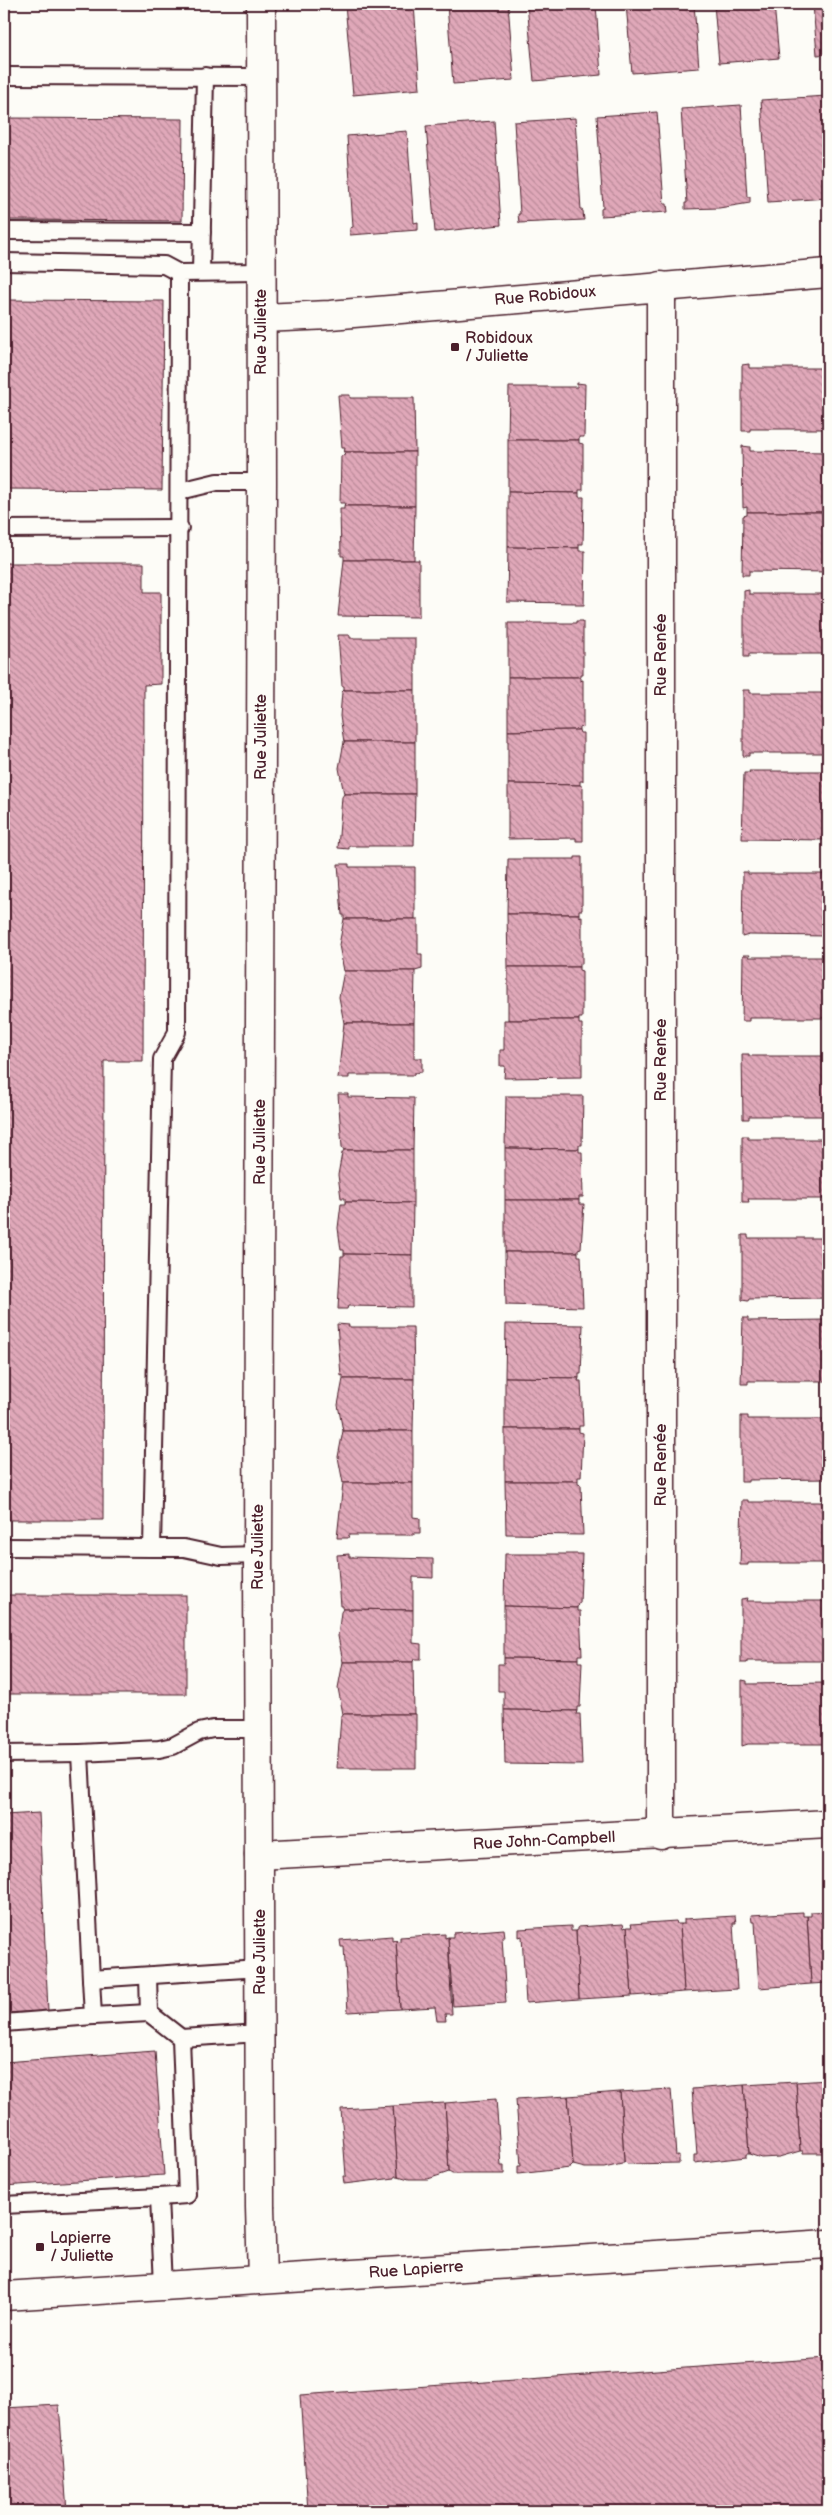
<svg xmlns="http://www.w3.org/2000/svg" width="832" height="2515" viewBox="0 0 832 2515" font-family="'Balsamiq Sans',sans-serif">
  <style>
    .building { fill: url(#building-back-hatch); stroke: #4a1f2b }
    .lines { fill: none; stroke-linecap: round; stroke-linejoin: round }
    .service-casing { stroke: #4a1f2b; stroke-width: 20 }
    .minor-casing { stroke: #4a1f2b; stroke-width: 31 }
    .tertiary-casing { stroke: #4a1f2b; stroke-width: 31 }
    .service { stroke: #fdfcf7; stroke-width: 16 }
    .minor { stroke: #fdfcf7; stroke-width: 28 }
    .tertiary { stroke: #fdfcf7; stroke-width: 28 }
    .poi-dot { fill: #4a1f2b; stroke: #fdfcf7; stroke-width: 2 }
    .labels { text-anchor: middle; dominant-baseline: central; stroke-width: 4.5; stroke-linejoin: round; paint-order: stroke }
    .street-label { font-size: 16px; fill: #4a1f2b; stroke: #fdfcf7 }
    .poi-label { font-size: 16px; fill: #4a1f2b; stroke: #fdfcf7; text-anchor: start }
  </style>
  <defs>
    <pattern id="building-back-hatch" width="6" height="6" patternUnits="userSpaceOnUse" patternTransform="scale(1.25)"><rect width="6" height="6" fill="#e0a8b9"/><path d="M-1 5l2 2M0 0l6 6M5-1l2 2" fill="none" stroke="#b88897"/></pattern>
  </defs>
  <rect width="100%" height="100%" fill="#fdfcf7"/>
  <filter id="ink" filterUnits="userSpaceOnUse"><feTurbulence type="fractalNoise" baseFrequency=".02" numOctaves="2"/><feDisplacementMap in="SourceGraphic" scale="10" xChannelSelector="R" yChannelSelector="G"/><feConvolveMatrix kernelMatrix="1 2 1 2 8 2 1 2 1" color-interpolation-filters="sRGB"/></filter>
  <g filter="url(#ink)">
    <g class="building">
      <polygon points="345,4 414,4 420,89 353,95"/>
      <polygon points="447,4 508,4 514,80 453,84"/>
      <polygon points="527,4 596,4 601,75 534,81"/>
      <polygon points="626,4 694,4 699,68 632,73"/>
      <polygon points="714,4 774,4 779,58 719,63"/>
      <polygon points="813,4 828,4 828,54 817,55"/>
      <polygon points="827,96 828,198 768,202 761,100"/>
      <polygon points="741,105 747,197 750,197 750,203 719,208 685,209 685,203 687,203 681,109"/>
      <polygon points="657,112 664,204 667,204 668,212 601,216 601,209 603,208 597,116"/>
      <polygon points="4,118 183,119 182,221 4,220"/>
      <polygon points="575,118 581,210 583,211 584,220 519,223 518,214 520,214 514,122"/>
      <polygon points="494,121 501,225 435,232 426,126"/>
      <polygon points="407,131 414,223 418,222 418,230 350,235 350,228 353,227 347,136"/>
      <polygon points="4,300 164,301 162,490 4,489"/>
      <polygon points="749,364 749,368 828,368 828,429 750,429 750,431 742,431 742,365"/>
      <polygon points="577,383 585,384 584,437 579,437 579,440 508,440 509,387 577,387"/>
      <polygon points="338,395 350,395 350,398 414,398 415,452 344,452 345,448 342,448"/>
      <polygon points="508,440 579,440 579,443 583,444 583,490 579,490 579,493 508,492"/>
      <polygon points="742,446 750,447 750,451 828,452 828,512 747,512 747,507 743,508"/>
      <polygon points="344,452 415,452 415,506 344,506 345,503 340,503 341,456 345,455"/>
      <polygon points="508,492 579,493 579,497 584,497 583,544 579,544 579,548 508,547"/>
      <polygon points="344,506 415,506 414,560 344,560 344,556 341,556 340,509 344,509"/>
      <polygon points="747,512 828,512 828,572 749,571 749,575 742,575 743,516 747,515"/>
      <polygon points="508,547 579,548 579,551 585,551 584,605 576,605 576,603 507,602"/>
      <polygon points="344,560 419,560 419,617 338,616"/>
      <polygon points="4,563 144,563 144,592 161,592 161,684 144,685 143,1061 104,1061 103,1520 4,1520"/>
      <polygon points="749,590 749,594 828,594 828,654 749,654 749,657 744,657 744,591"/>
      <polygon points="576,621 583,621 583,674 580,674 580,677 508,677 508,623 576,623"/>
      <polygon points="338,635 350,635 350,638 415,638 415,690 344,690 344,686 342,686"/>
      <polygon points="508,677 580,677 580,681 583,680 583,728 579,727 579,730 508,731"/>
      <polygon points="344,690 415,690 415,742 344,742 340,716 342,692"/>
      <polygon points="743,690 750,690 750,693 828,693 828,753 749,753 749,756 743,756"/>
      <polygon points="579,730 580,733 583,733 583,781 580,781 580,785 508,784 508,731"/>
      <polygon points="344,742 415,742 415,794 344,794 339,768"/>
      <polygon points="749,771 828,771 828,840 742,839 744,773 750,773"/>
      <polygon points="508,784 580,785 583,787 583,841 576,841 576,838 508,839"/>
      <polygon points="344,794 415,794 414,846 349,846 349,849 338,848 342,797"/>
      <polygon points="575,857 582,857 582,910 579,910 579,914 507,914 508,859 575,859"/>
      <polygon points="338,864 349,864 349,867 415,867 415,919 344,919 344,915 342,915"/>
      <polygon points="743,872 748,872 748,874 828,874 828,936 749,935 742,937"/>
      <polygon points="507,914 579,914 579,917 582,916 582,964 579,964 579,967 508,967"/>
      <polygon points="344,919 418,919 418,954 422,954 422,969 415,971 344,971 339,945"/>
      <polygon points="743,955 750,955 749,957 828,957 828,1018 749,1018 749,1021 742,1021"/>
      <polygon points="508,967 579,967 579,970 582,971 582,1018 579,1018 579,1020 508,1020"/>
      <polygon points="344,971 415,971 414,1023 344,1023 339,997"/>
      <polygon points="504,1020 579,1020 579,1024 582,1024 582,1077 504,1078 505,1066 500,1066 500,1050 504,1050"/>
      <polygon points="344,1023 414,1023 414,1058 422,1058 422,1072 414,1073 414,1075 349,1075 349,1078 338,1078"/>
      <polygon points="742,1054 749,1054 749,1056 828,1056 828,1116 749,1116 749,1119 743,1119"/>
      <polygon points="338,1094 348,1094 348,1097 414,1098 413,1150 344,1150 342,1147"/>
      <polygon points="506,1096 583,1096 582,1145 579,1145 579,1149 505,1148"/>
      <polygon points="742,1136 748,1136 748,1139 828,1139 828,1199 748,1199 749,1202 742,1202"/>
      <polygon points="505,1148 579,1149 579,1152 582,1152 583,1197 579,1197 579,1200 505,1200"/>
      <polygon points="344,1150 413,1150 413,1203 345,1202 345,1198 341,1198 338,1175 342,1153"/>
      <polygon points="505,1200 579,1200 579,1204 584,1204 581,1248 578,1249 578,1252 505,1252"/>
      <polygon points="345,1202 413,1203 412,1255 344,1254 344,1250 341,1250 338,1228 341,1204 345,1204"/>
      <polygon points="742,1235 748,1235 748,1238 828,1238 828,1298 749,1299 748,1301 742,1300"/>
      <polygon points="505,1252 578,1252 578,1256 581,1256 583,1307 506,1305"/>
      <polygon points="344,1254 412,1255 412,1307 348,1306 347,1309 338,1309 341,1256 344,1256"/>
      <polygon points="743,1318 748,1318 748,1321 828,1320 828,1381 748,1381 748,1384 741,1384"/>
      <polygon points="337,1324 349,1325 348,1327 413,1327 414,1379 343,1379 343,1375 341,1376"/>
      <polygon points="506,1324 583,1325 581,1374 579,1374 579,1378 505,1377"/>
      <polygon points="505,1377 579,1378 578,1381 581,1381 583,1426 579,1426 579,1429 505,1429"/>
      <polygon points="343,1379 414,1379 413,1431 343,1431 338,1405"/>
      <polygon points="741,1416 748,1416 748,1419 828,1419 828,1479 748,1480 748,1482 741,1482"/>
      <polygon points="505,1429 579,1429 579,1432 583,1433 581,1477 578,1477 578,1481 505,1481"/>
      <polygon points="343,1431 413,1431 413,1483 343,1483 338,1457"/>
      <polygon points="505,1481 578,1481 578,1484 581,1485 583,1535 506,1534"/>
      <polygon points="343,1483 413,1483 413,1517 420,1518 420,1533 414,1533 414,1535 349,1535 348,1538 337,1538"/>
      <polygon points="742,1500 748,1500 748,1502 828,1502 828,1563 748,1563 748,1565 740,1565"/>
      <polygon points="349,1554 349,1557 433,1559 433,1578 413,1577 413,1610 343,1609 343,1606 341,1606 337,1555"/>
      <polygon points="505,1554 582,1554 580,1603 578,1603 577,1608 504,1606"/>
      <rect x="4" y="1595" width="182" height="99"/>
      <polygon points="748,1598 747,1601 828,1601 828,1661 747,1661 747,1663 741,1663 741,1599"/>
      <polygon points="504,1606 577,1608 577,1611 580,1611 582,1655 578,1655 578,1659 504,1658"/>
      <polygon points="343,1609 413,1610 413,1643 421,1644 421,1659 414,1659 413,1662 343,1662 338,1636 341,1612"/>
      <polygon points="504,1658 578,1659 578,1662 582,1662 580,1707 577,1707 577,1711 504,1710 504,1691 498,1691 498,1664 504,1664"/>
      <polygon points="343,1662 413,1662 414,1714 343,1714 338,1688"/>
      <polygon points="742,1680 747,1681 747,1684 828,1683 828,1744 748,1744 742,1746"/>
      <polygon points="504,1710 577,1711 576,1714 580,1714 582,1765 505,1764"/>
      <polygon points="343,1714 416,1714 416,1768 337,1768 341,1717"/>
      <polygon points="39,1813 48,2011 4,2013 4,1815"/>
      <polygon points="828,1911 828,1983 811,1984 807,1916 811,1916 811,1912"/>
      <polygon points="803,1912 803,1916 807,1916 811,1984 759,1988 755,1922 752,1922 751,1915"/>
      <polygon points="735,1916 736,1923 733,1923 737,1989 684,1992 680,1924 684,1924 684,1919"/>
      <polygon points="676,1921 677,1924 680,1924 684,1992 632,1996 627,1927 632,1927 631,1924"/>
      <polygon points="623,1924 624,1928 627,1927 632,1996 579,1999 576,1931 578,1930 578,1927"/>
      <polygon points="571,1926 571,1931 576,1931 579,1999 526,2003 522,1936 519,1937 519,1929"/>
      <polygon points="504,1929 505,1937 502,1937 506,2003 453,2006 448,1937 453,1937 453,1933"/>
      <polygon points="445,1934 445,1938 448,1937 452,2014 445,2014 446,2021 437,2021 435,2007 400,2009 396,1940 400,1941 400,1937"/>
      <polygon points="392,1936 392,1941 396,1940 400,2009 348,2012 344,1947 341,1947 340,1940"/>
      <polygon points="155,2051 164,2175 4,2186 4,2062"/>
      <polygon points="828,2080 828,2153 803,2153 803,2151 800,2151 796,2082"/>
      <polygon points="796,2082 800,2151 779,2157 761,2158 749,2154 744,2085"/>
      <polygon points="744,2085 749,2154 746,2154 746,2157 694,2163 694,2155 697,2155 692,2089"/>
      <polygon points="671,2089 676,2156 679,2155 679,2163 627,2164 624,2161 620,2092"/>
      <polygon points="620,2092 624,2161 622,2164 604,2168 585,2168 573,2165 568,2096"/>
      <polygon points="568,2096 573,2165 570,2168 518,2174 518,2166 521,2166 516,2099"/>
      <polygon points="496,2099 501,2166 504,2166 504,2174 452,2174 449,2172 445,2103"/>
      <polygon points="445,2103 449,2172 428,2179 409,2179 398,2176 393,2106"/>
      <polygon points="393,2106 398,2176 395,2176 395,2178 344,2184 343,2176 346,2176 341,2109"/>
      <polygon points="828,2358 828,2511 308,2511 300,2395"/>
      <polygon points="59,2405 67,2511 4,2511 4,2408"/>
    </g>
    <g class="lines">
      <defs>
        <g id="service">
          <polyline points="4,76 261,77"/>
          <polyline points="4,231 202,232"/>
          <polyline points="4,262 164,265 179,273"/>
          <polyline points="201,272 205,76"/>
          <polyline points="180,491 217,482 262,482"/>
          <polyline points="4,529 180,528"/>
          <polyline points="4,1547 152,1548"/>
          <polyline points="258,1555 221,1556 184,1548 152,1548 162,1059 177,1032 179,273 261,272"/>
          <polyline points="4,1754 80,1753"/>
          <polyline points="148,1976 149,2013"/>
          <polyline points="91,1979 80,1753 159,1749 173,1746 199,1732 213,1729 259,1729"/>
          <polyline points="93,2016 149,2013 181,2038 187,2195 159,2197"/>
          <polyline points="4,2023 93,2016 91,1979 260,1968"/>
          <polyline points="181,2038 260,2033"/>
          <polyline points="4,2205 159,2197 163,2286"/>
        </g>
        <g id="minor">
          <polyline points="261,4 262,482 258,1555 260,2207 262,2279"/>
          <polyline points="661,286 661,1835"/>
          <polyline points="262,318 330,315 828,273"/>
          <polyline points="259,1855 828,1824"/>
        </g>
        <polyline id="tertiary" points="4,2296 828,2244"/>
      </defs>
      <use href="#service" class="service-casing"/>
      <use href="#minor" class="minor-casing"/>
      <use href="#tertiary" class="tertiary-casing"/>
      <use href="#service" class="service"/>
      <use href="#minor" class="minor"/>
      <use href="#tertiary" class="tertiary"/>
    </g>
  </g>
  <g class="poi-dot">
    <rect x="450" y="342" width="10" height="10" rx="2.5"/>
    <rect x="35" y="2242" width="10" height="10" rx="2.5"/>
  </g>
  <g class="labels">
    <g class="street-label">
      <text transform="translate(545 296) rotate(-5)">Rue Robidoux</text>
      <text transform="translate(261 332) rotate(-90)">Rue Juliette</text>
      <text transform="translate(661 655) rotate(-90)">Rue Renée</text>
      <text transform="translate(261 737) rotate(-90)">Rue Juliette</text>
      <text transform="translate(661 1060) rotate(-90)">Rue Renée</text>
      <text transform="translate(260 1142) rotate(-90)">Rue Juliette</text>
      <text transform="translate(661 1465) rotate(-90)">Rue Renée</text>
      <text transform="translate(258 1547) rotate(-90)">Rue Juliette</text>
      <text transform="translate(544 1841) rotate(-3)">Rue John-Campbell</text>
      <text transform="translate(260 1952) rotate(-90)">Rue Juliette</text>
      <text transform="translate(416 2270) rotate(-4)">Rue Lapierre</text>
    </g>
    <g class="poi-label">
      <text x="465" y="338">Robidoux<tspan x="465" dy="18">/ Juliette</tspan></text>
      <text x="50" y="2238">Lapierre<tspan x="50" dy="18">/ Juliette</tspan></text>
    </g>
  </g>
  <rect width="832" height="2515" fill="none" stroke="#fdfcf7" stroke-width="20"/>
  <rect x="10" y="10" width="812" height="2495" fill="none" stroke="#4a1f2b" stroke-width="2" filter="url(#ink)"/>
</svg>
